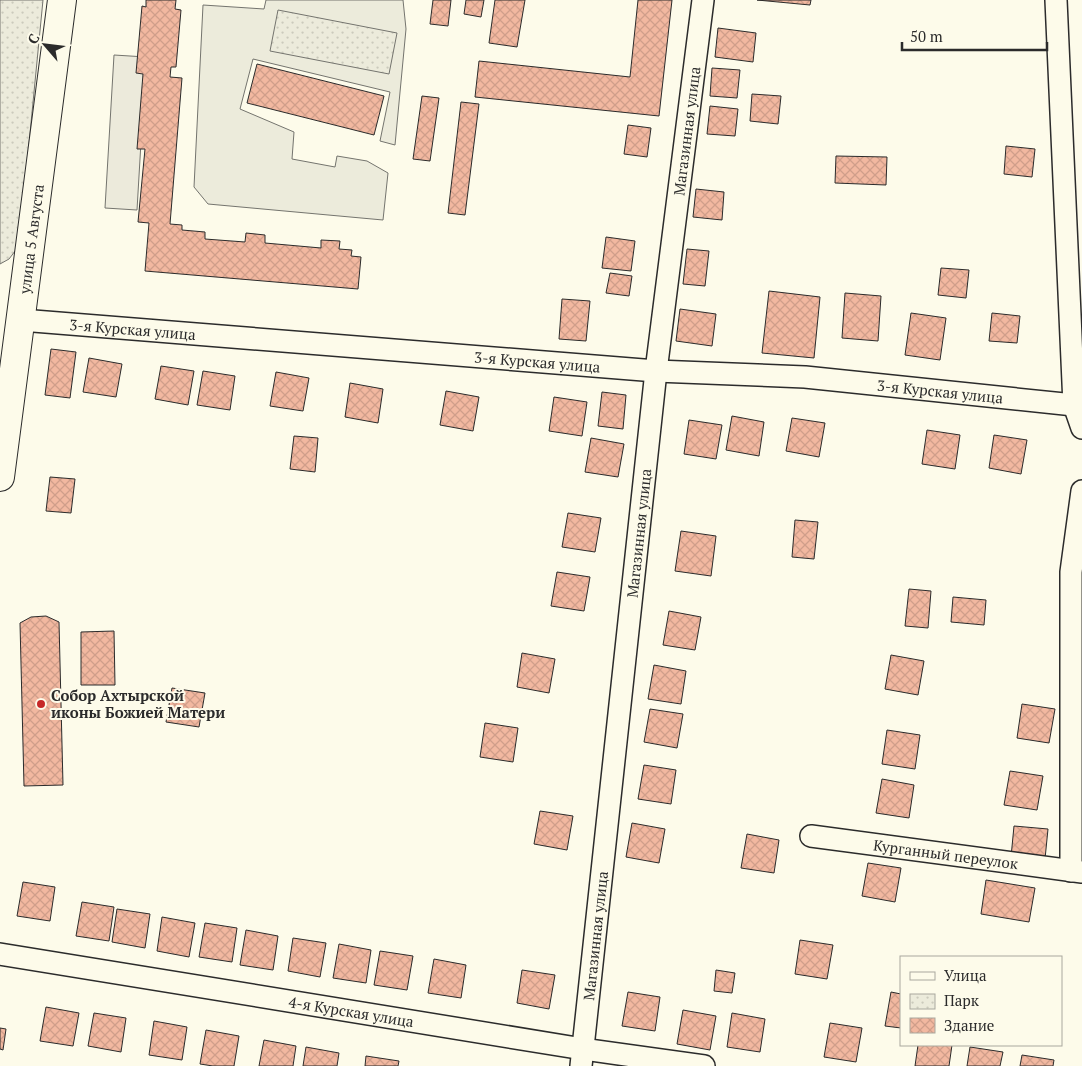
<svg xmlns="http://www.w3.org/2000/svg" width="1082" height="1066" viewBox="0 0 1082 1066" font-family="'PT Serif',serif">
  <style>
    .green { fill: #ecebdb; stroke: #74746e }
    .park { fill: url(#park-dots); stroke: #74746e }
    .parking { fill: #eceadb; stroke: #74746e }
    .building { fill: url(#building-cross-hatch); stroke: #2b2b2b }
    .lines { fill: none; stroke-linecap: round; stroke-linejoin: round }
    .minor-casing { stroke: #2b2b2b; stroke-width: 24 }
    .major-casing { stroke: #2b2b2b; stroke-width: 30 }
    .minor { stroke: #fdfbea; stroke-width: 21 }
    .major { stroke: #fdfbea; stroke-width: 28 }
    .poi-dot { fill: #c62828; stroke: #fdfbea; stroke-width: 2 }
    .labels { text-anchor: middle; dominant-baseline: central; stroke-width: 4; stroke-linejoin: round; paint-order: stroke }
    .street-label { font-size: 15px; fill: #2b2b2b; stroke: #fdfbea }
    .poi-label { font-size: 15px; font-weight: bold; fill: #2b2b2b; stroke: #fdfbea; text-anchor: start }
  </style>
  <defs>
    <pattern id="park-dots" width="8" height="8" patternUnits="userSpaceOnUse" patternTransform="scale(1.25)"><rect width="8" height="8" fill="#ecebdb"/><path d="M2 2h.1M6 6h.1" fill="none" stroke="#cbcabc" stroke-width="1.8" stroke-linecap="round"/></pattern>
    <pattern id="building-cross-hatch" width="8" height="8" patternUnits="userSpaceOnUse" patternTransform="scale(1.25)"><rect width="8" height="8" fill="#f2b8a0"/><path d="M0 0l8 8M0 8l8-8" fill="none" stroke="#d09e8a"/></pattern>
  </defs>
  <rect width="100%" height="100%" fill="#fdfbea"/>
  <polygon class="green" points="266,0 403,0 406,29 395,145 380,141 390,92 253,59 240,109 294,132 292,159 335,167 337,156 367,161 388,173 383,220 208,204 194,187 203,5 264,9"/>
  <g class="park">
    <polygon points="0,0 43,0 19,246 9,259 0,264"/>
    <polygon points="278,10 397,33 389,74 270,51"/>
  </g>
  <polygon class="parking" points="114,55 146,57 137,210 105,208"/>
  <g class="building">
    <polygon points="146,0 176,0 175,9 181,10 176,67 171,67 170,77 182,78 170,224 182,225 182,230 205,232 205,239 245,242 246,233 265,235 265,243 321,248 321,240 340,241 339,249 352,250 351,256 361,257 358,289 145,271 149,223 138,222 145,149 137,149 143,74 136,73 142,6 146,7"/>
    <polygon points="433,0 451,0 448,26 430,24"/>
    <polygon points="466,0 484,0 481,17 464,14"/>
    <polygon points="495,0 525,0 517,47 489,43"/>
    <polygon points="638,0 672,0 659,116 475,97 479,61 630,77"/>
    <polygon points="757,0 811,0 810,5"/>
    <polygon points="718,28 756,33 753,62 715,57"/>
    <polygon points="257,64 384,96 374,135 247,103"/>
    <polygon points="712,68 740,70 737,98 710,96"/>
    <polygon points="752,94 781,96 778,124 750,121"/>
    <polygon points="422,96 439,98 430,161 413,159"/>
    <polygon points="461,102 479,104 465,215 448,213"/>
    <polygon points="710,106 738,109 735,136 707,134"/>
    <polygon points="628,125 651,128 647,157 624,154"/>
    <polygon points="1006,146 1035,149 1032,177 1004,174"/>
    <polygon points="836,156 887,157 886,185 835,183"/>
    <polygon points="696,189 724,192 722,220 693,217"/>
    <polygon points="606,237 635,241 631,271 602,268"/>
    <polygon points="687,249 709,251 705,286 683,284"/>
    <polygon points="941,268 969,270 966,298 938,295"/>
    <polygon points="610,273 632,276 629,296 606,293"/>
    <polygon points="769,291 820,297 814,358 762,353"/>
    <polygon points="845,293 881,296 878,341 842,338"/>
    <polygon points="562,299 590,301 586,341 559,339"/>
    <polygon points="680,309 716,314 712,346 676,341"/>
    <polygon points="911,313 946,318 940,360 905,355"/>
    <polygon points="992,313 1020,316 1017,343 989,341"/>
    <polygon points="51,349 76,352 70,398 45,395"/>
    <polygon points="89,358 122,364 116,397 83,392"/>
    <polygon points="161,366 194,371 188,405 155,399"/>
    <polygon points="203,371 235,376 230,410 197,405"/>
    <polygon points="276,372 309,378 303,411 270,406"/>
    <polygon points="350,383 383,389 378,423 345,417"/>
    <polygon points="446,391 479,397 473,431 440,425"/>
    <polygon points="602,392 626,395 623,429 598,426"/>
    <polygon points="554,397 587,402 582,436 549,431"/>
    <polygon points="732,416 764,422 759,456 726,450"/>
    <polygon points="792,418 825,423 819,457 786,451"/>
    <polygon points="689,420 722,425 716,459 684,454"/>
    <polygon points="927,430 960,435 955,469 922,464"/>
    <polygon points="994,435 1027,440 1021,474 989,468"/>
    <polygon points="294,436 318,438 315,472 290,469"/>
    <polygon points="591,438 624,444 618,477 585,472"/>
    <polygon points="50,477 75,479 71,513 46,511"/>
    <polygon points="568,513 601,518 595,552 562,547"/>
    <polygon points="795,520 818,522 814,559 792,557"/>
    <polygon points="681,531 716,536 711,576 675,571"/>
    <polygon points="557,572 590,577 584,611 551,606"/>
    <polygon points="909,589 931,591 928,628 905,626"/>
    <polygon points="953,597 986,600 984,625 951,622"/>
    <polygon points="669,611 701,617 695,650 663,645"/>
    <polygon points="46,616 59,622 63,785 24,786 20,623 31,617"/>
    <polygon points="114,631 115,685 81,685 81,632"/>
    <polygon points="522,653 555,659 549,693 517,687"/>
    <polygon points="891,655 924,661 918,695 885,689"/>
    <polygon points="654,665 686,671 681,704 648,699"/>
    <polygon points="172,688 205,693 199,727 166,722"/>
    <polygon points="1022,704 1055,709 1049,743 1017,738"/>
    <polygon points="650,709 683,714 677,748 644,742"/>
    <polygon points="485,723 518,728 513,762 480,757"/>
    <polygon points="887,730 920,735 915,769 882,764"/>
    <polygon points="644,765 676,770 671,804 638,799"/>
    <polygon points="1010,771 1043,776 1037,810 1004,805"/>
    <polygon points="882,779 914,785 909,818 876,813"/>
    <polygon points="540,811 573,816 567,850 534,844"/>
    <polygon points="632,823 665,829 659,863 626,857"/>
    <polygon points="1014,826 1048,829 1045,859 1011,857"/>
    <polygon points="747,834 779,840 774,873 741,868"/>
    <polygon points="868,863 901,868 895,902 862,896"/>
    <polygon points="986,880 1035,888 1029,922 981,914"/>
    <polygon points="23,882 55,887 50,921 17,916"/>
    <polygon points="82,902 114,907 109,941 76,936"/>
    <polygon points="117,909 150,914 145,948 112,942"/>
    <polygon points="162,917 195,923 189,957 157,951"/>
    <polygon points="205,923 237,928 232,962 199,957"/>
    <polygon points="246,930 278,936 273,970 240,965"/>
    <polygon points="293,938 326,943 320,977 288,971"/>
    <polygon points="800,940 833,945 827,979 795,974"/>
    <polygon points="339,944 371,950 366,983 333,978"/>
    <polygon points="380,951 413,956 407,990 374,985"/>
    <polygon points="434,959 466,965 461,998 428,993"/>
    <polygon points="522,970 555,975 549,1009 517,1003"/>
    <polygon points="716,970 735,973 732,993 714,991"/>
    <polygon points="628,992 660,997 655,1031 622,1026"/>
    <polygon points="891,992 901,994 901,1028 885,1026"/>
    <polygon points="46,1007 79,1013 73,1046 40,1041"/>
    <polygon points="683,1010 716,1016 710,1050 677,1044"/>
    <polygon points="94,1013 126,1018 121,1052 88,1046"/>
    <polygon points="732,1013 765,1019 760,1052 727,1047"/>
    <polygon points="154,1021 187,1027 182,1060 149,1055"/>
    <polygon points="830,1023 862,1028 856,1062 824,1057"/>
    <polygon points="0,1028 6,1029 3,1050 0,1049"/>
    <polygon points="206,1030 239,1036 234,1066 213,1066 200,1064"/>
    <polygon points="264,1040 296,1046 293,1066 259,1066"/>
    <polygon points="918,1045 952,1045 949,1066 915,1066"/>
    <polygon points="306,1047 339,1053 337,1066 303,1066"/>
    <polygon points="970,1047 1003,1052 1000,1066 967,1066"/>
    <polygon points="1022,1055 1054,1060 1053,1066 1020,1066"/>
    <polygon points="366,1056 399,1061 398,1066 365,1066"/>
  </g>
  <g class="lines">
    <defs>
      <g id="minor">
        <polyline points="1056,0 1074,405 1082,428"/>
        <path id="s1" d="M21 320 656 371 805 377 1074 405"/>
        <path id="s2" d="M811 836 1082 872"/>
        <polyline points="1071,871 1071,572 1082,491"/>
        <path id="s3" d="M0 954 583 1049 704 1066"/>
        <path id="s4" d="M581 1066 656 371 703 0"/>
      </g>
      <g id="major">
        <path id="s5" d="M0 477 62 0"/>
      </g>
    </defs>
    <use href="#minor" class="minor-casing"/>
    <use href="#major" class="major-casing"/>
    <use href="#minor" class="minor"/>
    <use href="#major" class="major"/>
  </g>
  <circle class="poi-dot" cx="41" cy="704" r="5"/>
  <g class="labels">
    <g class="street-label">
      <text stroke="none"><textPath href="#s4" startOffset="941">Магазинная улица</textPath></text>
      <text stroke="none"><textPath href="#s5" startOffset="240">улица 5 Августа</textPath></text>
      <text stroke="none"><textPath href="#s1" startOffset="112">3-я Курская улица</textPath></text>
      <text stroke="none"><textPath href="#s1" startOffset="518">3-я Курская улица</textPath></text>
      <text stroke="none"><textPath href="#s1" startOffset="922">3-я Курская улица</textPath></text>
      <text stroke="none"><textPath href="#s4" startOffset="536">Магазинная улица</textPath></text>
      <text stroke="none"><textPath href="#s2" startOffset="136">Курганный переулок</textPath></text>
      <text stroke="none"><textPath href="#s4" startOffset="131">Магазинная улица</textPath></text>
      <text stroke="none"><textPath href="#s3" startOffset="356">4-я Курская улица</textPath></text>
    </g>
    <g class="poi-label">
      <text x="51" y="695">Собор Ахтырской<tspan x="51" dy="17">иконы Божией Матери</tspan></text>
    </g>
  </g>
  <rect x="900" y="956" width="162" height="90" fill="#fdfbea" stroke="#a9a89e"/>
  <rect x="910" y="972" width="25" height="8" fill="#fdfbea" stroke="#a9a89e"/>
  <text x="944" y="981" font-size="15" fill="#2b2b2b">Улица</text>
  <rect x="910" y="994" width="25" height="15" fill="url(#park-dots)" stroke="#a9a89e"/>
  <text x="944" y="1006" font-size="15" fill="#2b2b2b">Парк</text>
  <rect x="910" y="1018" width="25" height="15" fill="url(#building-cross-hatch)" stroke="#a9a89e"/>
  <text x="944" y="1031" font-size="15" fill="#2b2b2b">Здание</text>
  <g transform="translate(45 45) rotate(298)" stroke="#fdfbea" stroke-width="4" paint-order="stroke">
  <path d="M0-4L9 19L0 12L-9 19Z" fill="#2b2b2b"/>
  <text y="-8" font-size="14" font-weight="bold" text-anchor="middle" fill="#2b2b2b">С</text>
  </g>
  <path d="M902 42v8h145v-8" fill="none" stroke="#2b2b2b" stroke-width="2.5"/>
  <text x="910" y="42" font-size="15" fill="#2b2b2b" stroke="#fdfbea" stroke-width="4" paint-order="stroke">50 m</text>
</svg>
